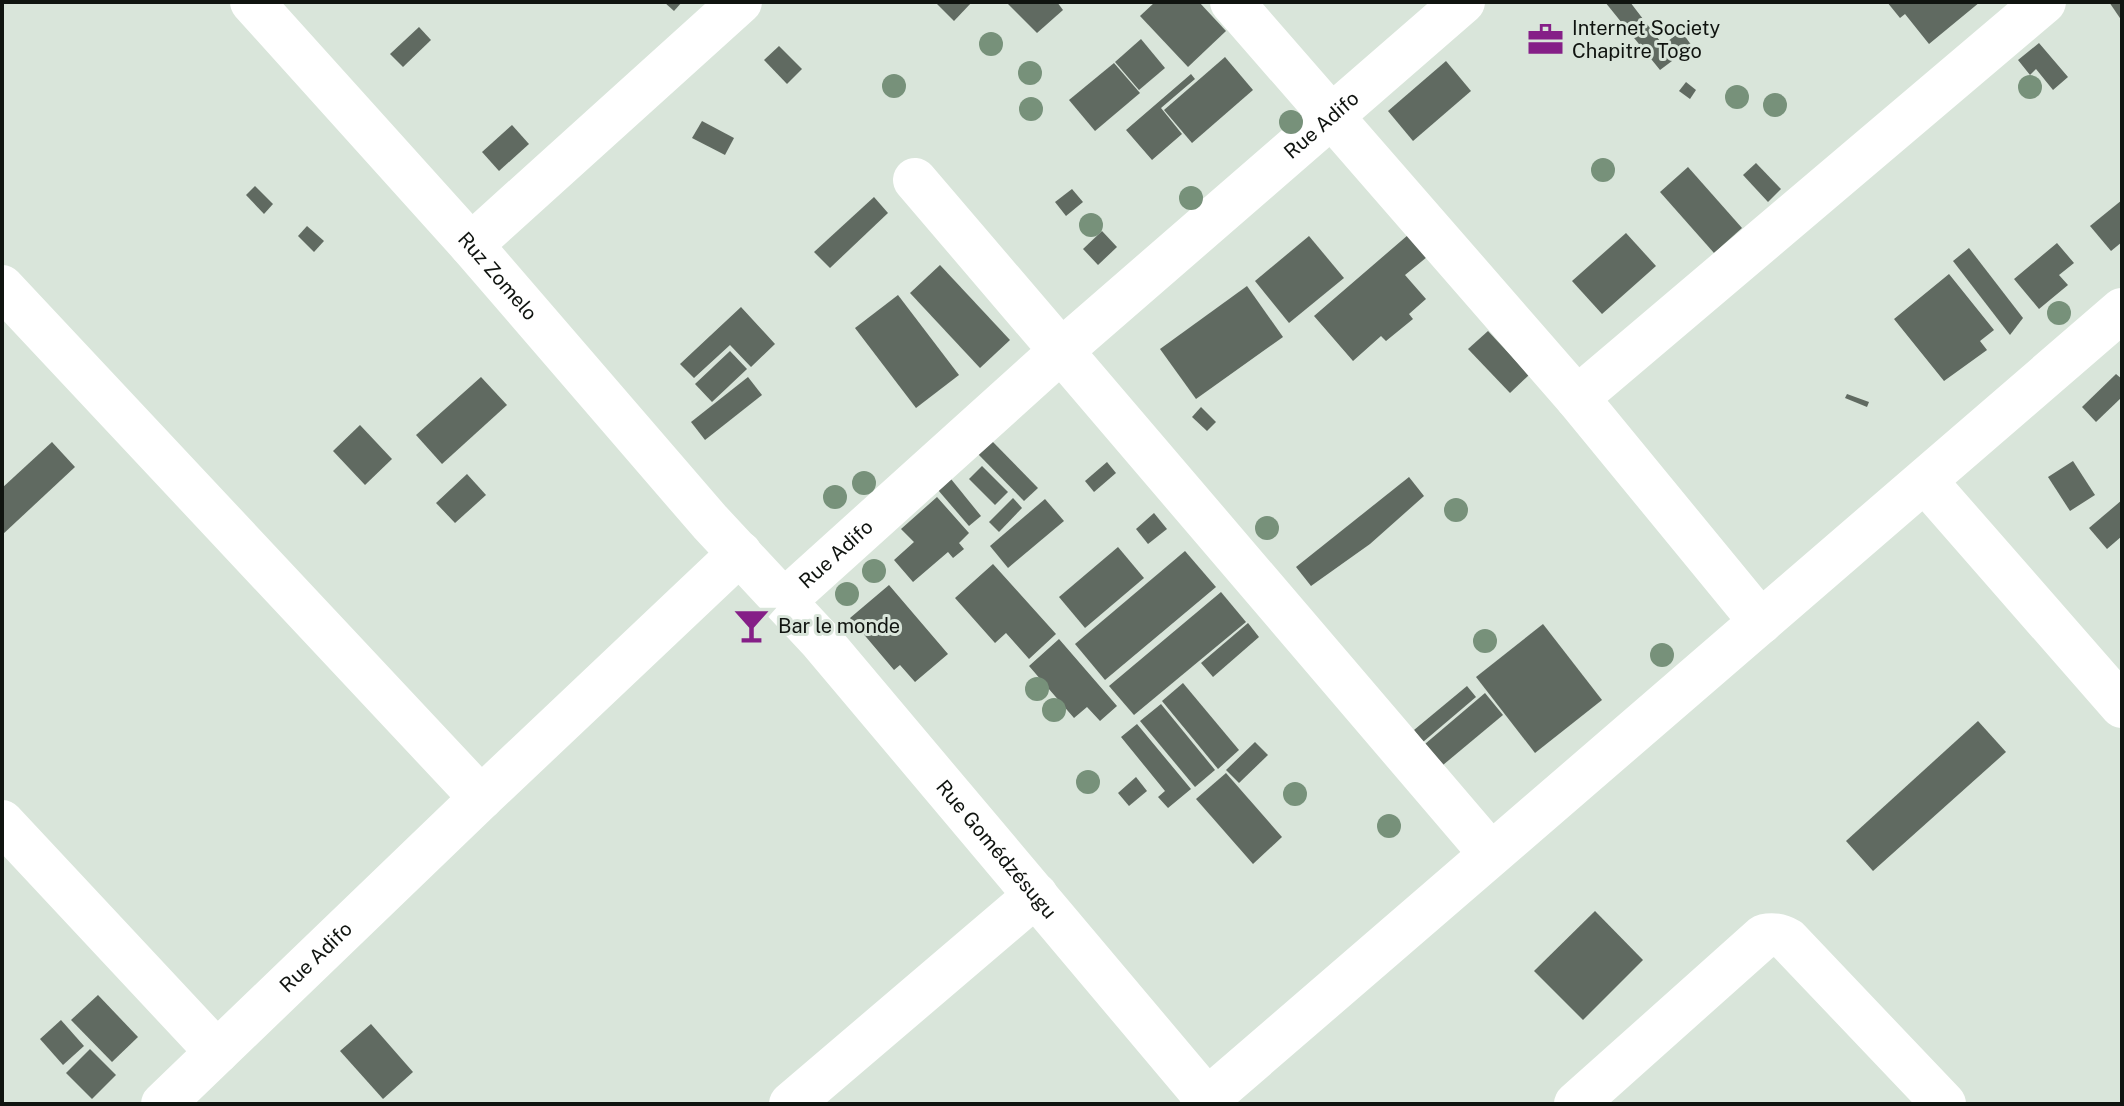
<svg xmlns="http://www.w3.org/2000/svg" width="2124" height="1106" viewBox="0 0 2124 1106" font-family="'Public Sans',sans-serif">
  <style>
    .building { fill: #606a61 }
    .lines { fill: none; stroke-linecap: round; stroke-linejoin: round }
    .minor { stroke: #fff; stroke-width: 44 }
    .tree { fill: #77917a }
    .labels { text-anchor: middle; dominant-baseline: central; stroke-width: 6; stroke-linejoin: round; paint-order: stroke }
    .poi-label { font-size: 20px; fill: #101410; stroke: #d9e5da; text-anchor: start }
    .street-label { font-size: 20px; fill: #101410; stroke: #d9e5da }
  </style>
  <rect width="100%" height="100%" fill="#d9e5da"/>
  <g class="building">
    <polygon points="664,2 682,2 674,11"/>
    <polygon points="935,2 972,2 954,21"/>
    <polygon points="1006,2 1057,2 1063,10 1037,33"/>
    <polygon points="1155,2 1199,2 1226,31 1188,67 1140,16"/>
    <polygon points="1605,2 1630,2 1663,45 1681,31 1692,46 1660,70"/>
    <polygon points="1887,2 1980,2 1929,44 1905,14 1900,18"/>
    <polygon points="2109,2 2122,2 2122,21"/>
    <polygon points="419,27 431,40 403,67 390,54"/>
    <polygon points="1141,39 1165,68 1139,90 1115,62"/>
    <polygon points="2039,43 2068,77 2053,90 2036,69 2030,75 2018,60"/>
    <polygon points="779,46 802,69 787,84 764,60"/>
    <polygon points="1225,57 1253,90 1192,143 1164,110"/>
    <polygon points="1446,61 1471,91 1413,141 1388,111"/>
    <polygon points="1114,63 1140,93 1095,131 1069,100"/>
    <polygon points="1191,74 1195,79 1161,108 1182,134 1152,160 1126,130"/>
    <polygon points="1686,82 1696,90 1690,99 1679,91"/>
    <polygon points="702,121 734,138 725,155 692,138"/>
    <polygon points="512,125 529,144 499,171 482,152"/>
    <polygon points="1756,163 1781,189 1768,202 1743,175"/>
    <polygon points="1688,167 1742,228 1714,253 1660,192"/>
    <polygon points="255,186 273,204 264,214 246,195"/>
    <polygon points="1072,189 1083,202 1066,216 1055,202"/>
    <polygon points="874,197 888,213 830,268 814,252"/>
    <polygon points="2122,200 2122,242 2111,251 2090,226"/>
    <polygon points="307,226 324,241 314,252 298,236"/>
    <polygon points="1102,231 1117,247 1098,265 1083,249"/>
    <polygon points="1626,233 1656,266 1602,314 1572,281"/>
    <polygon points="1408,235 1427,257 1405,275 1426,299 1409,314 1413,319 1386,341 1381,336 1353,361 1314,316"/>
    <polygon points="1309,236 1344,278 1289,323 1255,281"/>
    <polygon points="2057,243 2074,263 2059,275 2068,285 2039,309 2014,279"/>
    <polygon points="1969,248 2023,318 2010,335 1953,261"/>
    <polygon points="940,265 1010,340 980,368 910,293"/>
    <polygon points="1949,274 1994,330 1980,341 1987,350 1944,381 1894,319"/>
    <polygon points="1247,286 1283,337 1196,399 1160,349"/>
    <polygon points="898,295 959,375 916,408 855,328"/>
    <polygon points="741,307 775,344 751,367 730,345 694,378 680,364"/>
    <polygon points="1488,331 1529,375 1510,393 1468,349"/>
    <polygon points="730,351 747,369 712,402 695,384"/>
    <polygon points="2116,374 2122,379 2122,397 2096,422 2082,407"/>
    <polygon points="481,377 507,405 442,464 416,435"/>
    <polygon points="748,377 762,395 705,440 691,422"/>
    <polygon points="1847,394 1869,402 1867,407 1845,398"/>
    <polygon points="1201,407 1216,422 1207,431 1192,417"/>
    <polygon points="360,425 392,459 365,485 333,451"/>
    <polygon points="991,440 1038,488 1024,501 977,453"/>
    <polygon points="52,442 75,467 2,535 2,488"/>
    <polygon points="2073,461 2095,495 2070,511 2048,477"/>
    <polygon points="1107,462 1116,473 1094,492 1085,481"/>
    <polygon points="982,466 1008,492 995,505 969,479"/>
    <polygon points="467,474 486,495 455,523 436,503"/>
    <polygon points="1409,477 1424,496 1370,544 1311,586 1296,567"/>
    <polygon points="951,479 981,516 969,526 938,490"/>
    <polygon points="937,497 969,533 959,543 964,549 953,558 948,552 913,582 894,560 914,542 901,529"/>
    <polygon points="1013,498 1022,508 999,532 989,522"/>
    <polygon points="1045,499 1064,521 1008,568 990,546"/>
    <polygon points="2122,500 2122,536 2107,549 2089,528"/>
    <polygon points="1154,513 1167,529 1148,544 1136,529"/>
    <polygon points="1118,547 1144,578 1085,628 1059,597"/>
    <polygon points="1185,551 1216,587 1105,680 1075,644"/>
    <polygon points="993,564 1056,634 1029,659 1006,633 995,643 955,598"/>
    <polygon points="889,585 948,654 915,682 900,665 894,670 850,618"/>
    <polygon points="1221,592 1246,622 1134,715 1109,686"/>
    <polygon points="1248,623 1259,637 1213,677 1201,663"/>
    <polygon points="1543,624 1602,700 1535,753 1476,677"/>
    <polygon points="1059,639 1117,706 1100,721 1087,707 1074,718 1029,666"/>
    <polygon points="1183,683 1239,750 1218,769 1162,701"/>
    <polygon points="1467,686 1476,697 1423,742 1414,730"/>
    <polygon points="1485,693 1503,715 1443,765 1425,744"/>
    <polygon points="1161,704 1215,770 1195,787 1140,721"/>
    <polygon points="1978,721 2006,752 1873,871 1846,841"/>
    <polygon points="1137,724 1191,789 1168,808 1158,797 1165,791 1121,737"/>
    <polygon points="1255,742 1268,755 1239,783 1226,770"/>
    <polygon points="1226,773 1282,837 1253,864 1196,799"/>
    <polygon points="1136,777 1147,791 1129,806 1118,793"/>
    <polygon points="1595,911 1643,960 1583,1020 1534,971"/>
    <polygon points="98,995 138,1037 112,1062 71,1020"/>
    <polygon points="61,1020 84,1046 63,1065 40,1039"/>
    <polygon points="371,1024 413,1072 383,1099 340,1051"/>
    <polygon points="90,1049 116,1075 92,1099 66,1073"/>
  </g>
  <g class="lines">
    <g class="minor">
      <path id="s1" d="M252 2 471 245 710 522 821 641 1207 1099"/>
      <polyline points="1232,2 1577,398 1761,622"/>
      <polyline points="915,180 1491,854"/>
      <polyline points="471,245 740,2"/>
      <polyline points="2,287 481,798"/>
      <polyline points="1577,398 2044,2"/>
      <polyline points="1925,481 2122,706"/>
      <path id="s2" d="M784 601 1061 351 1463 2"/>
      <polyline points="2,822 217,1052"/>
      <path id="s3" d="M163 1104 481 798 740 553"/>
      <polyline points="791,1104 1036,895"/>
      <polyline points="1202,1104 2122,310"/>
      <path d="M1576 1104 1764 936C1774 934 1780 935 1788 940L1944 1104"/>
    </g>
  </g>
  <g class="tree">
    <circle cx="991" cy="44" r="12"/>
    <circle cx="1030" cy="73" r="12"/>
    <circle cx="894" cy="86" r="12"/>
    <circle cx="2030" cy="87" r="12"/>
    <circle cx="1737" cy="97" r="12"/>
    <circle cx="1775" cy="105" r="12"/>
    <circle cx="1031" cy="109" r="12"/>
    <circle cx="1291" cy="122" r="12"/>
    <circle cx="1603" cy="170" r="12"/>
    <circle cx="1191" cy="198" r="12"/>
    <circle cx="1091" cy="225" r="12"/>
    <circle cx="2059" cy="313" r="12"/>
    <circle cx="864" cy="483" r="12"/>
    <circle cx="835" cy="497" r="12"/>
    <circle cx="1456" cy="510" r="12"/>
    <circle cx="1267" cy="528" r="12"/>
    <circle cx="874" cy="571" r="12"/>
    <circle cx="847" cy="594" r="12"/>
    <circle cx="1485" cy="641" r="12"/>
    <circle cx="1662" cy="655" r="12"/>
    <circle cx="1037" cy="689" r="12"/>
    <circle cx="1054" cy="710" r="12"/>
    <circle cx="1088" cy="782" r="12"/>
    <circle cx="1295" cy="794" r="12"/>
    <circle cx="1389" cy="826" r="12"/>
  </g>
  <defs>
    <symbol id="office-bare" viewBox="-9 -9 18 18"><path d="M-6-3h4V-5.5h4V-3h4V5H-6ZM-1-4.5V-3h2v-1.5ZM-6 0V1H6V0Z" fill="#851f87" stroke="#d9e5da" stroke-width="2.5" paint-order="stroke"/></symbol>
    <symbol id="bar-bare" viewBox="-9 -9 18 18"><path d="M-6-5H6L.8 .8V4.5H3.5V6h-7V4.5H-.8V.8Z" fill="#851f87" stroke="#d9e5da" stroke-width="2.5" paint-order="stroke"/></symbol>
  </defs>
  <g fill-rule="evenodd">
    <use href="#office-bare" x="1520" y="14" width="51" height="51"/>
    <use href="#bar-bare" x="726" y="600" width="51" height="51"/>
  </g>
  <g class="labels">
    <g class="poi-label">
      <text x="1572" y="28">Internet Society<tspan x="1572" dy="23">Chapitre Togo</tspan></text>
      <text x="778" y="626">Bar le monde</text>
    </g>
    <g class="street-label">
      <text stroke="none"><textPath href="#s2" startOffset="718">Rue Adifo</textPath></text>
      <text stroke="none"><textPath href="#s1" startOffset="368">Ruz Zomelo</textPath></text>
      <text stroke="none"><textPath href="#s2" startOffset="70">Rue Adifo</textPath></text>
      <text stroke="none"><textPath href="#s1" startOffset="1128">Rue Gomédzésugu</textPath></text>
      <text stroke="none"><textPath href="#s3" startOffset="212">Rue Adifo</textPath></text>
    </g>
  </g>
  <rect width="2124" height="1106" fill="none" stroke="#101410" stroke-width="8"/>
</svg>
